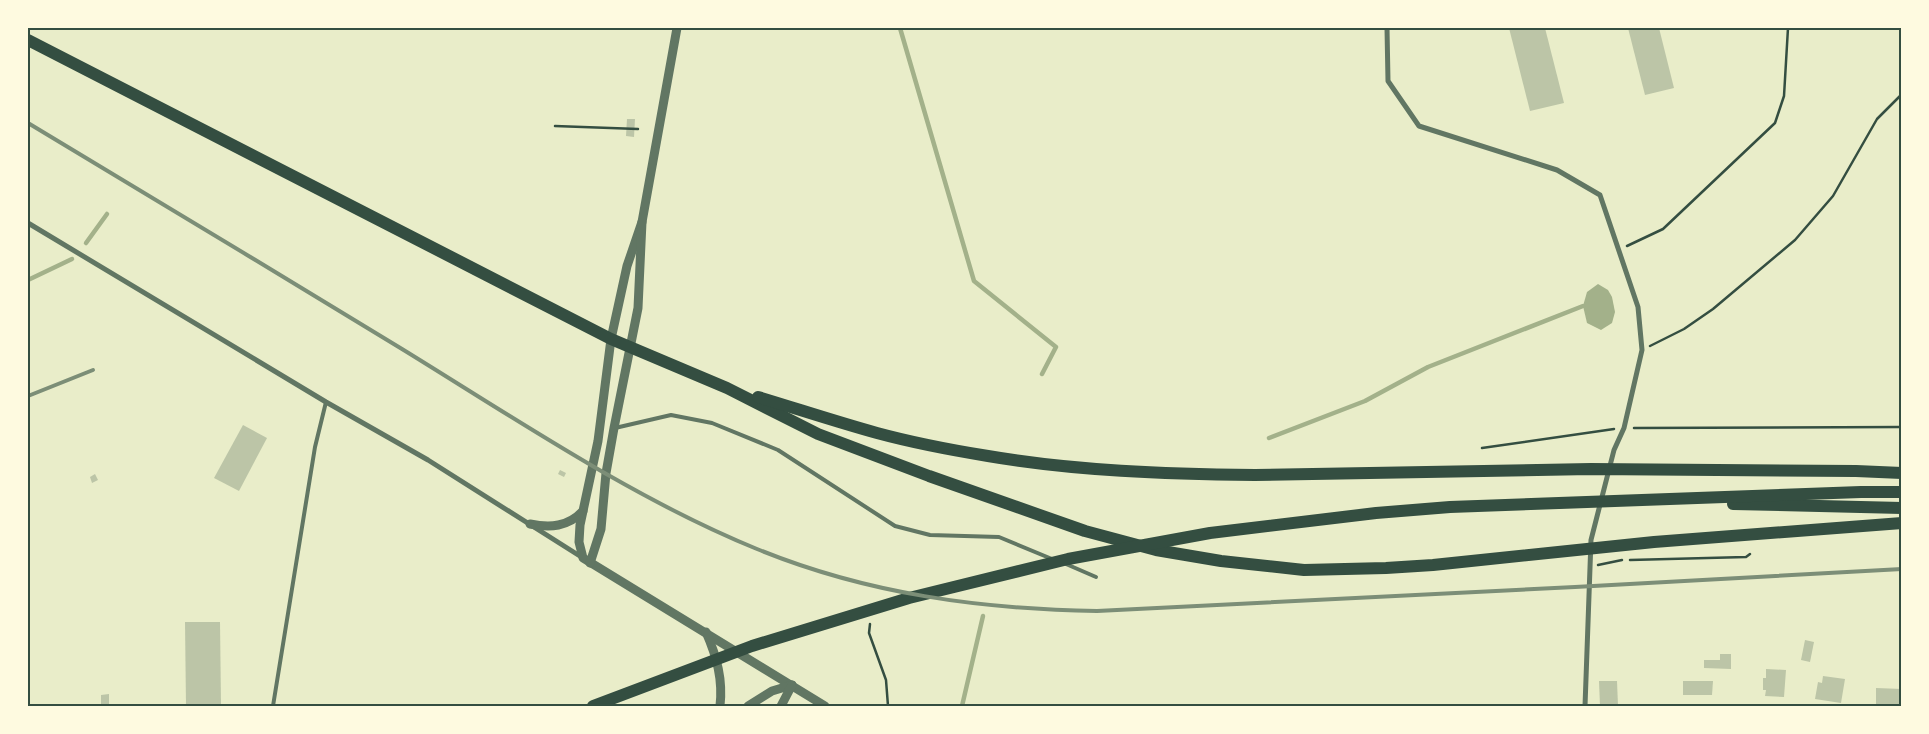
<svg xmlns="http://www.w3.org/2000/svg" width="1929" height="734" viewBox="0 0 1929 734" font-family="'Space Grotesk',sans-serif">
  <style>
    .water { fill: #a3b18a }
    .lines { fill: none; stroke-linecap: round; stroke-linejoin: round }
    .stream { stroke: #a3b18a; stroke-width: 4.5 }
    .building { fill: #bcc5a7 }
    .path { stroke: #344e41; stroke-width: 2.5 }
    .service { stroke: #617663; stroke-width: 4 }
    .minor { stroke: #617663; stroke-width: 5 }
    .tertiary { stroke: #617663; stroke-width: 9 }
    .primary { stroke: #344e41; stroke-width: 12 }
    .rail { stroke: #7c8e77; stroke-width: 4 }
    .neatline { fill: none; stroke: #344e41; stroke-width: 2 }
  </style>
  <rect width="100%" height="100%" fill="#e9edc9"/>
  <polygon class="water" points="1598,284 1608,290 1612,297 1615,312 1612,323 1601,330 1587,323 1583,306 1587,292"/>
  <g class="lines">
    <g class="stream">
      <polyline points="900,28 974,281 1056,347 1042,374"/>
      <polyline points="86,243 107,214"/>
      <polyline points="28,280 72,259"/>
      <polyline points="1269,438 1365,401 1428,367 1583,306"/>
      <polyline points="962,706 983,616"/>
    </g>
  </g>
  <g class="building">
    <polygon points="1509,28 1545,28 1564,103 1530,111"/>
    <polygon points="1628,28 1659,28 1674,88 1645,95"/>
    <polygon points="627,119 635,119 634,137 626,136"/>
    <polygon points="243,425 267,438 239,491 214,478"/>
    <polygon points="560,470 566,473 564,477 558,474"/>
    <polygon points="95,474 98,480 92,483 90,477"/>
    <polygon points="185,622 220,622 221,706 186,706"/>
    <polygon points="1805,640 1814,642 1810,662 1801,660"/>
    <polygon points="1720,654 1731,654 1731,669 1704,668 1704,660 1720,660"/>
    <polygon points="1766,669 1786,670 1784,697 1765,696 1766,690 1763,690 1763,678 1766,678"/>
    <polygon points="1823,676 1845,679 1841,703 1815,699 1818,682 1822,683"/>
    <polygon points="1599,681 1617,681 1618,706 1600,706"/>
    <polygon points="1683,681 1713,681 1712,695 1683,695"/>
    <polygon points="1876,688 1902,689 1902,706 1876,706"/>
    <polygon points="109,694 109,706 101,706 101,695"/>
  </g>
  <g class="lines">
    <g class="path">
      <polyline points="555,126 638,129"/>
      <polyline points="1627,246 1663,229 1775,123 1784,96 1788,28"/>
      <polyline points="1650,346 1684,329 1713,309 1795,240 1833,196 1877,119 1902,94"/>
      <polyline points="1634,428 1902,427"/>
      <polyline points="1482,448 1614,429"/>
      <polyline points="1630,560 1746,557 1750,554"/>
      <polyline points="1598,565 1622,560"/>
      <polyline points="870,624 869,633 886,680 888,706"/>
    </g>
    <g class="service">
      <polyline points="213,28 216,28"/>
      <polyline points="615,428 671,415 712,423 778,450 895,526 930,535 999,537 1052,559"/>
      <polyline points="1066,564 1096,577"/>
      <polyline points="273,706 315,447 326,402"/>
    </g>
    <g class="minor">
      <polyline points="1387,28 1388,81 1419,126 1557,170 1600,195 1638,307 1642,350 1624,428 1614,450 1591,540 1585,706"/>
      <polyline points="28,223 326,402 428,460 583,558"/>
    </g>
    <g class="tertiary">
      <polyline points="642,222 627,266 611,339 598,441 580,525 579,542 583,558 825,706"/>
      <path d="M530 524C550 528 568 527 583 511"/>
      <polyline points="590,563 601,529 606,473 614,428 638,308 642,222 677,28"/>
      <path d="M706 632C717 657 723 680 720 706"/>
      <polyline points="748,706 772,691 792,685"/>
      <polyline points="781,706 792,685"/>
    </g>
    <g class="primary">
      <polyline points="28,40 611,339 727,388 818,434 929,476 1085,531 1156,550 1221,561 1304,570 1386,568 1433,565 1654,542 1902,523"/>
      <path d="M758 397C798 409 837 422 877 433 914 443 951 450 988 456 1076 471 1166 474 1255 475L1591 469 1856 471 1902 473"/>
      <polyline points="1733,504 1902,508"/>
      <polyline points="593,706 752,646 909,598 1068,559 1210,533 1376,513 1450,507 1861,492 1902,492"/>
    </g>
    <g class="rail">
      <path d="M28 123C152 198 278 273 402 349 516 419 634 499 757 549 867 594 980 609 1097 611L1575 587 1902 569"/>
      <polyline points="28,396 93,370"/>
    </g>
  </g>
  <rect width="1929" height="734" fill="none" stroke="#fefae0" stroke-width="58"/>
  <rect x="29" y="29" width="1871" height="676" class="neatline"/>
</svg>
